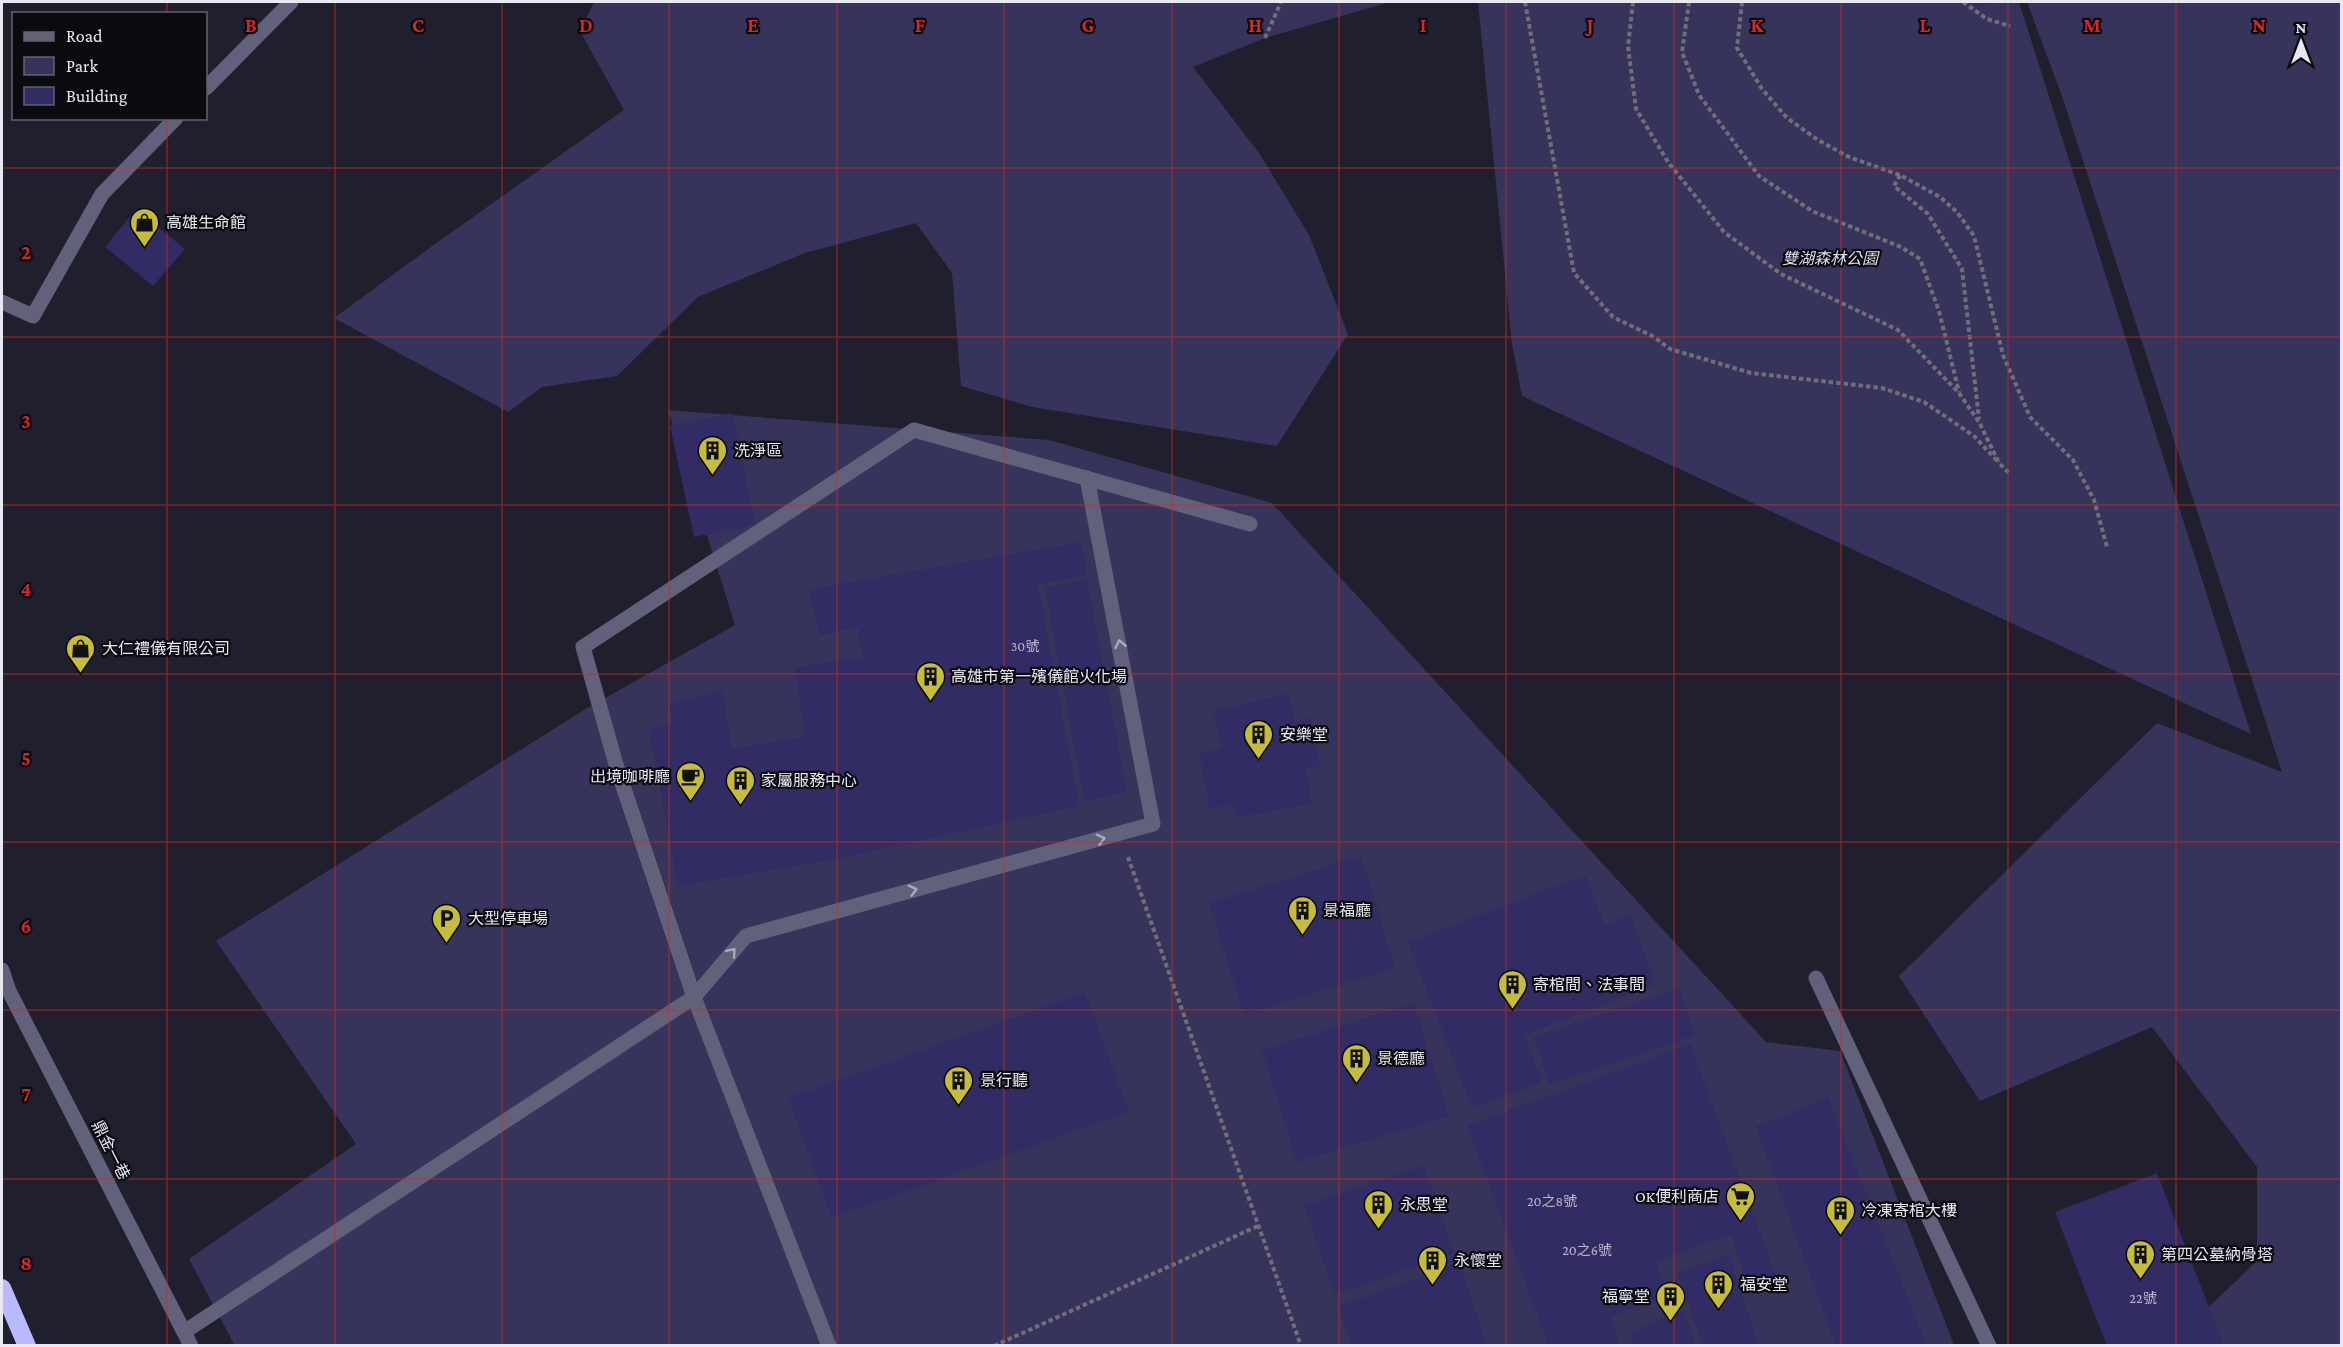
<svg xmlns="http://www.w3.org/2000/svg" width="2343" height="1347" viewBox="0 0 2343 1347" font-family="'Crimson Pro','Noto Sans TC',serif">
  <style>
    .green { fill: #36345a }
    .building { fill: #322c64 }
    .lines { fill: none; stroke-linecap: round; stroke-linejoin: round }
    .path { stroke: #6f6f7c; stroke-width: 4; stroke-dasharray: 4.5 3; stroke-linecap: butt }
    .service { stroke: #61617c; stroke-width: 15 }
    .minor { stroke: #61617c; stroke-width: 15 }
    .motorway { stroke: #bab9fd; stroke-width: 18 }
    .oneway { stroke: #ababbd }
    .grid { fill: none; stroke: #d62828; stroke-width: 1.5; stroke-opacity: 0.55 }
    .labels { text-anchor: middle; dominant-baseline: central; stroke-width: 4.5; stroke-linejoin: round; paint-order: stroke }
    .number-label { font-size: 14px; fill: #bab9ce }
    .poi-label { font-size: 16px; fill: #e8e8f2; stroke: #0a0a10; text-anchor: start }
    .park-label { font-size: 16px; font-style: italic; fill: #dedff1; stroke: #0a0a10 }
    .street-label { font-size: 16px; fill: #e8e8f2; stroke: #0a0a10 }
    .grid-label { font-size: 20px; text-anchor: middle; font-weight: bold; fill: #d62828; stroke: #0a0a10; stroke-width: 4.5; stroke-linejoin: round; paint-order: stroke }
  </style>
  <rect width="100%" height="100%" fill="#1f1f2d"/>
  <g class="green">
    <polygon points="594,2 1390,2 1265,38 1193,67 1259,153 1309,235 1348,334 1277,446 1032,407 961,386 952,273 916,223 805,253 698,297 617,376 542,387 508,412 334,318 435,244 624,110 580,31"/>
    <polygon points="1478,2 2019,2 2251,734 1522,396 1512,344"/>
    <polygon points="2027,2 2341,2 2341,1345 2169,1345 2257,1261 2257,1167 2152,1027 1980,1101 1899,976 2157,723 2282,772 2063,99"/>
    <polygon points="668,410 1049,440 1272,503 1766,1042 1840,1051 1954,1345 235,1346 189,1259 356,1144 216,941 584,710 735,625"/>
  </g>
  <g class="building">
    <polygon points="1971,2 1987,2 1984,7 1979,8"/>
    <polygon points="136,209 185,249 153,286 105,247"/>
    <polygon points="732,413 755,524 694,537 670,426"/>
    <polygon points="1081,542 1087,575 1038,584 1079,806 825,861 678,886 649,730 673,724 669,703 722,690 732,749 805,736 795,667 862,658 858,627 820,635 809,589"/>
    <polygon points="1087,580 1127,792 1084,801 1045,587"/>
    <polygon points="1289,694 1295,722 1310,718 1320,766 1305,769 1312,803 1237,818 1233,804 1210,809 1199,754 1222,749 1214,710"/>
    <polygon points="1361,856 1395,968 1244,1015 1209,903"/>
    <polygon points="1585,875 1605,925 1630,915 1656,984 1524,1035 1542,1082 1472,1108 1408,942"/>
    <polygon points="1679,988 1695,1035 1550,1085 1534,1037"/>
    <polygon points="1085,992 1129,1112 832,1218 788,1098"/>
    <polygon points="1414,1003 1449,1116 1297,1162 1262,1050"/>
    <polygon points="1690,1044 1779,1284 1752,1294 1730,1234 1656,1262 1668,1295 1610,1317 1620,1346 1549,1346 1467,1126"/>
    <polygon points="1828,1097 1927,1346 1836,1346 1756,1127"/>
    <polygon points="1424,1165 1454,1253 1335,1295 1304,1206"/>
    <polygon points="2157,1173 2224,1346 2107,1346 2055,1212"/>
    <polygon points="1729,1254 1759,1346 1703,1346 1677,1272"/>
    <polygon points="1460,1264 1487,1346 1352,1346 1338,1306"/>
    <polygon points="1682,1310 1696,1346 1635,1346 1630,1332"/>
  </g>
  <g class="lines">
    <g class="path">
      <polyline points="1525,2 1574,273 1613,317 1654,337 1670,349 1751,373 1882,388 1924,402 1974,436 1999,463"/>
      <polyline points="1633,2 1628,46 1636,109 1668,162 1724,232 1781,274 1898,330 1959,393 1979,422 1999,463 2010,474"/>
      <polyline points="1689,2 1682,52 1699,95 1759,176 1812,211 1901,247 1920,259 1939,311 1959,392"/>
      <polyline points="1742,2 1737,48 1762,89 1787,118 1818,140 1849,157 1900,175 1940,197 1957,212 1974,236 2003,355 2030,417 2073,460 2094,500 2107,547"/>
      <polyline points="1963,2 1987,19 2010,26"/>
      <polyline points="1265,38 1281,2"/>
      <polyline points="1900,175 1894,186 1928,214 1962,269 1979,419"/>
      <polyline points="1128,857 1301,1346"/>
      <polyline points="994,1346 1258,1226"/>
    </g>
    <g class="service">
      <polyline points="206,88 291,2"/>
      <polyline points="2,302 33,316 102,194 176,118"/>
      <polyline points="2,970 9,991 184,1332 694,997 746,936 1153,824 1087,478"/>
      <polyline points="1816,978 1989,1346"/>
      <polyline points="829,1346 694,997 617,768 583,647 914,430 1250,524"/>
    </g>
    <polyline class="minor" points="184,1332 191,1346"/>
    <polyline class="motorway" points="2,1288 27,1346"/>
  </g>
  <defs><path id="oneway-chevron" d="M-2-3.5L2.5 0L-2 3.5" fill="none" stroke-width="1.6" stroke-linecap="round" stroke-linejoin="round" transform="scale(1.5)"/></defs>
  <g class="oneway">
    <use href="#oneway-chevron" transform="translate(1120 644) rotate(-101)"/>
    <use href="#oneway-chevron" transform="translate(1101 839) rotate(-15)"/>
    <use href="#oneway-chevron" transform="translate(913 890) rotate(-15)"/>
    <use href="#oneway-chevron" transform="translate(732 952) rotate(-50)"/>
  </g>
  <path class="grid" d="M167 2V14M335 2V1346M502 2V1346M669 2V1346M837 2V1346M1004 2V1346M1172 2V1346M1339 2V1346M1506 2V1346M1674 2V1346M1841 2V1346M2008 2V1346M2176 2V1346M167 118V1346M2 168H2342M2 337H2342M2 505H2342M2 674H2342M2 842H2342M2 1010H2342M2 1179H2342"/>
  <defs>
    <symbol id="shop-pin" viewBox="-11 -11 22 30"><path d="M0 17L-7.5 6A9.5 9.5 0 1 1 7.5 6Z" fill="#c6bc3c" stroke="#0a0a10"/><path d="M-5-2.5h2.3a2.7 3.5 0 0 1 5.4 0H5L5.5 6h-11ZM-1.5-2.5h3a1.5 2.3 0 0 0-3 0Z" fill="#111"/></symbol>
    <symbol id="building-pin" viewBox="-11 -11 22 30"><path d="M0 17L-7.5 6A9.5 9.5 0 1 1 7.5 6Z" fill="#c6bc3c" stroke="#0a0a10"/><path d="M-4-6H4V6H1V3H-1V6H-4ZM-2.5-4.3h1.7v1.8h-1.7ZM.8-4.3h1.7v1.8H.8ZM-2.5-1h1.7V.8h-1.7ZM.8-1h1.7V.8H.8Z" fill="#111"/></symbol>
    <symbol id="cafe-pin" viewBox="-11 -11 22 30"><path d="M0 17L-7.5 6A9.5 9.5 0 1 1 7.5 6Z" fill="#c6bc3c" stroke="#0a0a10"/><path d="M-5.5-4.5H6V0H3Q3 3.5 0 3.5H-2.5Q-5.5 3.5-5.5 0ZM3-3.2v2h1.7v-2ZM-6 4.5H4V6H-6Z" fill="#111"/></symbol>
    <symbol id="parking-pin" viewBox="-11 -11 22 30"><path d="M0 17L-7.5 6A9.5 9.5 0 1 1 7.5 6Z" fill="#c6bc3c" stroke="#0a0a10"/><path d="M-3.5-5.5H1a3.5 3.5 0 0 1 0 7H-1V5.5H-3.5ZM-1-3.4V-.6H.8a1.4 1.4 0 0 0 0-2.8Z" fill="#111"/></symbol>
    <symbol id="supermarket-pin" viewBox="-11 -11 22 30"><path d="M0 17L-7.5 6A9.5 9.5 0 1 1 7.5 6Z" fill="#c6bc3c" stroke="#0a0a10"/><path d="M-6-5.5h2.5l.6 2H6L4.5 2H-2.5L-4.4-4H-6ZM-1.5 3.2a1.3 1.3 0 1 0 .1 0ZM3 3.2a1.3 1.3 0 1 0 .1 0Z" fill="#111"/></symbol>
  </defs>
  <g fill-rule="evenodd">
    <use href="#shop-pin" x="128" y="206" width="33" height="45"/>
    <use href="#building-pin" x="696" y="434" width="33" height="45"/>
    <use href="#shop-pin" x="64" y="632" width="33" height="45"/>
    <use href="#building-pin" x="914" y="660" width="33" height="45"/>
    <use href="#building-pin" x="1242" y="718" width="33" height="45"/>
    <use href="#cafe-pin" x="674" y="760" width="33" height="45"/>
    <use href="#building-pin" x="724" y="764" width="33" height="45"/>
    <use href="#building-pin" x="1286" y="894" width="33" height="45"/>
    <use href="#parking-pin" x="430" y="902" width="33" height="45"/>
    <use href="#building-pin" x="1496" y="968" width="33" height="45"/>
    <use href="#building-pin" x="1340" y="1042" width="33" height="45"/>
    <use href="#building-pin" x="942" y="1064" width="33" height="45"/>
    <use href="#supermarket-pin" x="1724" y="1180" width="33" height="45"/>
    <use href="#building-pin" x="1362" y="1188" width="33" height="45"/>
    <use href="#building-pin" x="1824" y="1194" width="33" height="45"/>
    <use href="#building-pin" x="2124" y="1238" width="33" height="45"/>
    <use href="#building-pin" x="1416" y="1244" width="33" height="45"/>
    <use href="#building-pin" x="1702" y="1268" width="33" height="45"/>
    <use href="#building-pin" x="1654" y="1280" width="33" height="45"/>
  </g>
  <g class="labels">
    <g class="number-label">
      <text x="1025" y="646">30號</text>
      <text x="1552" y="1201">20之8號</text>
      <text x="1587" y="1250">20之6號</text>
      <text x="2143" y="1298">22號</text>
    </g>
    <g class="poi-label">
      <text x="166" y="222">高雄生命館</text>
      <text x="734" y="450">洗淨區</text>
      <text x="102" y="648">大仁禮儀有限公司</text>
      <text x="951" y="676">高雄市第一殯儀館火化場</text>
      <text x="1280" y="734">安樂堂</text>
      <text x="670" y="776" text-anchor="end">出境咖啡廳</text>
      <text x="761" y="780">家屬服務中心</text>
      <text x="1323" y="910">景福廳</text>
      <text x="468" y="918">大型停車場</text>
      <text x="1533" y="984">寄棺間、法事間</text>
      <text x="1377" y="1058">景德廳</text>
      <text x="980" y="1080">景行聽</text>
      <text x="1719" y="1196" text-anchor="end">OK便利商店</text>
      <text x="1400" y="1204">永思堂</text>
      <text x="1861" y="1210">冷凍寄棺大樓</text>
      <text x="2161" y="1254">第四公墓納骨塔</text>
      <text x="1454" y="1260">永懷堂</text>
      <text x="1740" y="1284">福安堂</text>
      <text x="1650" y="1296" text-anchor="end">福寧堂</text>
    </g>
    <g class="park-label">
      <text x="1830" y="258">雙湖森林公園</text>
    </g>
    <g class="street-label">
      <text transform="translate(111 1150) rotate(63)">鼎金一巷</text>
    </g>
  </g>
  <g class="grid-label">
    <text x="251" y="32">B</text>
    <text x="418" y="32">C</text>
    <text x="586" y="32">D</text>
    <text x="753" y="32">E</text>
    <text x="920" y="32">F</text>
    <text x="1088" y="32">G</text>
    <text x="1255" y="32">H</text>
    <text x="1423" y="32">I</text>
    <text x="1590" y="32">J</text>
    <text x="1757" y="32">K</text>
    <text x="1925" y="32">L</text>
    <text x="2092" y="32">M</text>
    <text x="2259" y="32">N</text>
    <text x="26" y="259">2</text>
    <text x="26" y="428">3</text>
    <text x="26" y="596">4</text>
    <text x="26" y="765">5</text>
    <text x="26" y="933">6</text>
    <text x="26" y="1101">7</text>
    <text x="26" y="1270">8</text>
  </g>
  <rect width="2343" height="1347" fill="none" stroke="#e8e8f2" stroke-width="6"/>
  <rect x="12" y="12" width="195" height="108" fill="#0a0a10" stroke="#63636a" stroke-width="1.5"/>
  <rect x="24" y="32" width="30" height="9" fill="#61617c" stroke="#63636a" stroke-width="1.5"/>
  <text x="66" y="42" font-size="18" fill="#e8e8f2">Road</text>
  <rect x="24" y="57" width="30" height="18" fill="#36345a" stroke="#63636a" stroke-width="1.5"/>
  <text x="66" y="72" font-size="18" fill="#e8e8f2">Park</text>
  <rect x="24" y="87" width="30" height="18" fill="#322c64" stroke="#63636a" stroke-width="1.5"/>
  <text x="66" y="102" font-size="18" fill="#e8e8f2">Building</text>
  <g transform="translate(2301 42)" stroke="#0a0a10" stroke-width="4.5" paint-order="stroke">
  <path d="M0-4.5L10 22L0 15L-10 22Z" fill="#e8e8f2"/>
  <text y="-9" font-size="16" font-weight="bold" text-anchor="middle" fill="#e8e8f2">N</text>
  </g>
</svg>
